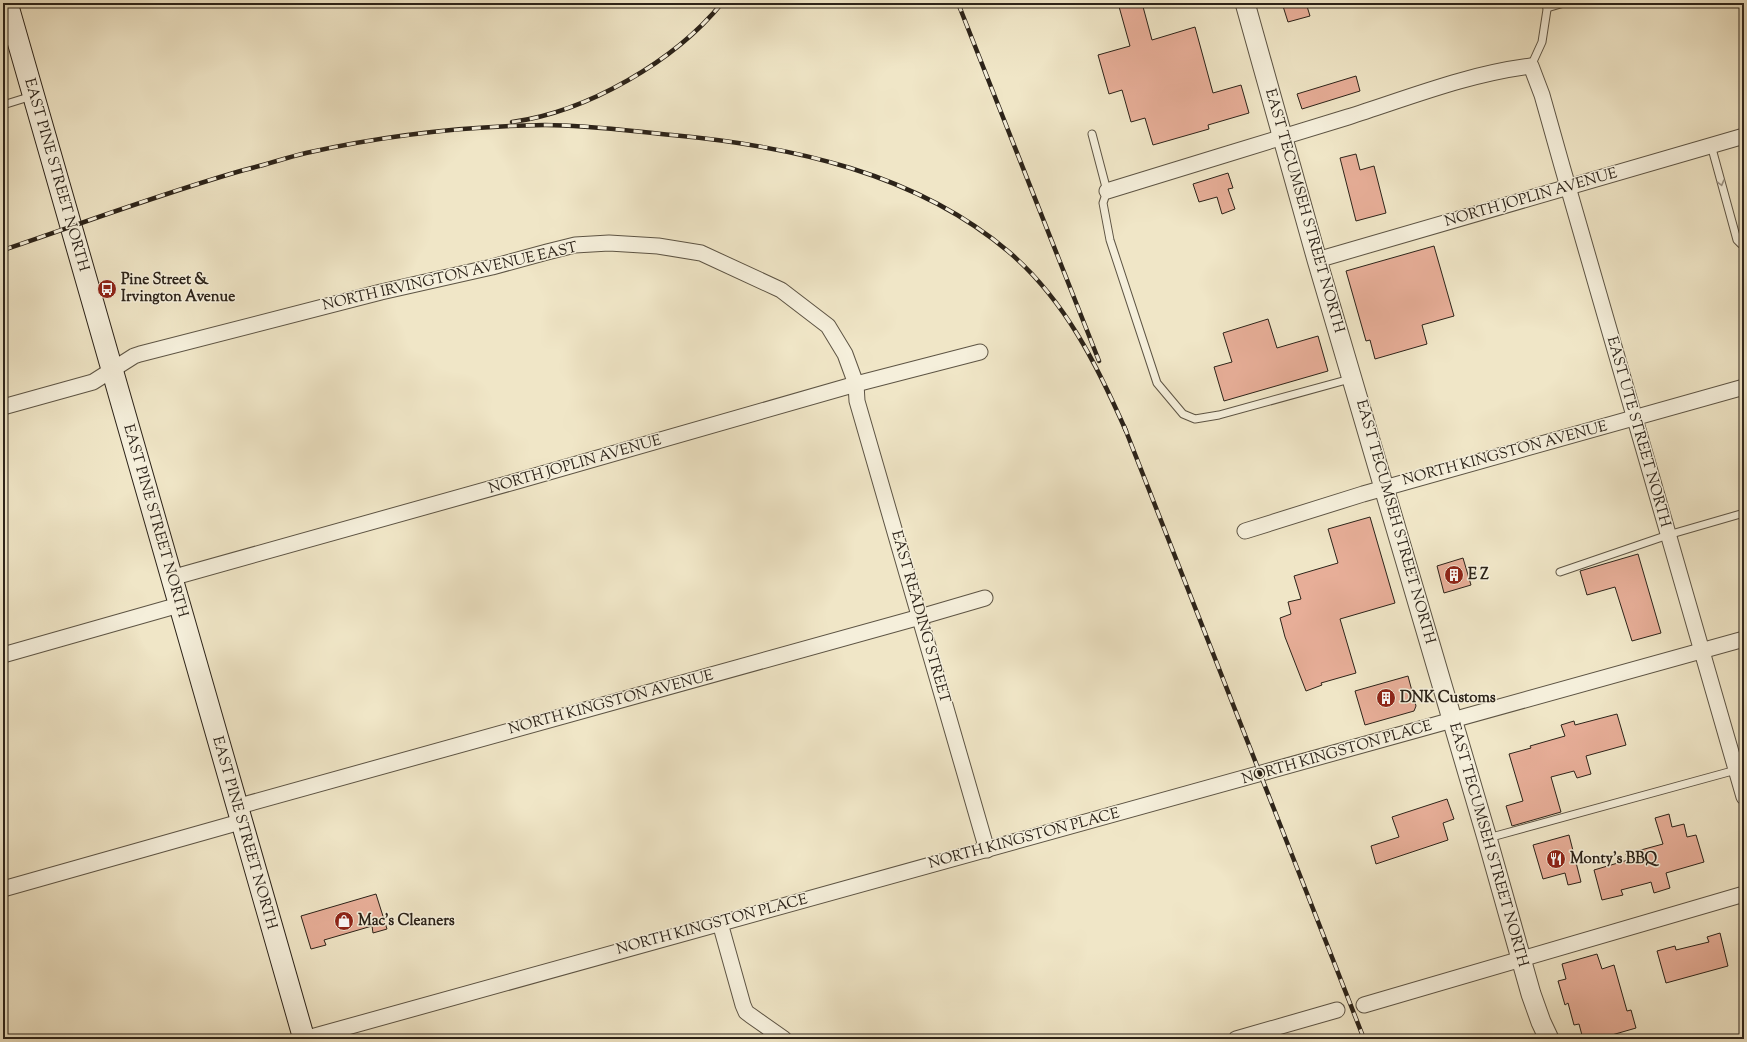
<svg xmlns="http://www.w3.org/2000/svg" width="1747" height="1042" viewBox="0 0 1747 1042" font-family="'Sorts Mill Goudy',serif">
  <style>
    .building { fill: #e7ae98; stroke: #2c2319 }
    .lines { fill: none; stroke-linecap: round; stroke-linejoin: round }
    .service-casing { stroke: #5d5444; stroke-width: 9 }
    .minor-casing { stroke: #5d5444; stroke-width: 17 }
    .tertiary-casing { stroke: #5d5444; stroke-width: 21 }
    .secondary-casing { stroke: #2c2319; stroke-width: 23 }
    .service { stroke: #f5efdb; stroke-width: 7 }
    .minor { stroke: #f5efdb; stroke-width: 15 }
    .tertiary { stroke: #f5efdb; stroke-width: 19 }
    .secondary { stroke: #f5efdb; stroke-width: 21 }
    .rail-casing { stroke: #2c2319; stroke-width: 4.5 }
    .rail { stroke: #f5efdb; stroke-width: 3; stroke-dasharray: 9; stroke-linecap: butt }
    .oneway { stroke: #9b9384 }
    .labels { text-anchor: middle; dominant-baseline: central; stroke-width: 3; stroke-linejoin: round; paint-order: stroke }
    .street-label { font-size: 15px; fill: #2c2319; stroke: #f5efdb }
    .poi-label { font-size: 15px; font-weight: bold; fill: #2c2319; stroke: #f5efdb; text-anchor: start }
  </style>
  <rect width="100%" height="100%" fill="#f0e6c7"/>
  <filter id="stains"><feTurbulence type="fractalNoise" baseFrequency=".005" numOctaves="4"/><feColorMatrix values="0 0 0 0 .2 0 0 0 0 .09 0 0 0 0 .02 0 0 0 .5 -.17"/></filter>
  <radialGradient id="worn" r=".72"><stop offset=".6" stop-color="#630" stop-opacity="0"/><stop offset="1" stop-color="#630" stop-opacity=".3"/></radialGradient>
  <g class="building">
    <polygon points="1118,3 1142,3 1152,40 1195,27 1213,93 1241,85 1249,113 1208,125 1209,129 1153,145 1145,118 1131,122 1122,90 1109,94 1098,55 1130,46"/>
    <polygon points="1282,3 1306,3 1310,16 1288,22"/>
    <polygon points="1356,76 1360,91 1302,109 1297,94"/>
    <polygon points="1356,154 1360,170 1374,166 1386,213 1356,221 1340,158"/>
    <polygon points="1228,173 1233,188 1228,189 1235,209 1222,214 1217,197 1199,202 1193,184"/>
    <polygon points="1434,246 1454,316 1422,325 1427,344 1375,359 1370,340 1366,341 1346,271"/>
    <polygon points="1268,319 1277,348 1318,336 1328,371 1224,401 1214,367 1232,362 1223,333"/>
    <polygon points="1370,517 1395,603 1340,619 1356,673 1321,683 1322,685 1306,691 1285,637 1280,618 1291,614 1288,602 1301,599 1294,576 1338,563 1328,529"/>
    <polygon points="1638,554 1661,633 1632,641 1615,587 1587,595 1580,571"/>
    <polygon points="1463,558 1471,585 1444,593 1437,566"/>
    <polygon points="1408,676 1416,706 1414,711 1365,725 1355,691"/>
    <polygon points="1617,714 1626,745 1586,756 1591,774 1577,778 1574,771 1551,777 1561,812 1512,826 1506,806 1523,801 1509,754 1531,748 1530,746 1565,736 1561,725 1574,721 1575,725"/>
    <polygon points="1447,799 1454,819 1443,823 1448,840 1376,864 1371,846 1399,837 1392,817"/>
    <polygon points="1669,814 1672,827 1684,824 1687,837 1696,835 1704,862 1666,873 1670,888 1654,893 1651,882 1648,883 1621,890 1623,895 1602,900 1594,870 1628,860 1626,854 1663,844 1655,818"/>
    <polygon points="1569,835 1581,882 1568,885 1565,873 1543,879 1533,845"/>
    <polygon points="376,894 387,929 373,933 372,926 324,940 326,945 311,949 301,916"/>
    <polygon points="1720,933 1728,966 1666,983 1657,951 1675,946 1676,950 1709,942 1707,937"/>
    <polygon points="1597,954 1602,969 1614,965 1627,1011 1631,1010 1636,1028 1598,1039 1583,1039 1579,1024 1574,1025 1568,1003 1565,1005 1558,981 1566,979 1562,964"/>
  </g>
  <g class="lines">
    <defs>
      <g id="service">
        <polyline points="1547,8 1564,3"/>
        <polyline points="1531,66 1542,42 1548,3"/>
        <polyline points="3,105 32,96"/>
        <polyline points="1092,134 1107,191 1103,203 1110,240 1157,383 1183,414 1195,419 1219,415 1350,379"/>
        <polyline points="1711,145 1737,240 1741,244 1744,244"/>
        <polyline points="1560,572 1668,535 1744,513"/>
        <polyline points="1488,838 1736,770"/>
      </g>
      <g id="minor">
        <path d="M1107 191C1187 166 1268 142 1348 117 1408 98 1467 74 1531 66L1542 95 1562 166 1744 797"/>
        <polyline points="1317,260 1744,136"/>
        <polyline points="3,407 93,382 134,356 140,354 381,292 492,267 547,252 575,245 609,243 658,246 701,253 781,290 828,326 845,354 856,384 857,401 987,850"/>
        <polyline points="1245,531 1363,494 1744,387"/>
        <polyline points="171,578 521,480 856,384 980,352"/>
        <polyline points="3,655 179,605"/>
        <polyline points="236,807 920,617 985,598"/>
        <polyline points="3,889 240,822"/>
        <polyline points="720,923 743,1005 746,1012 750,1015 784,1039"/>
        <polyline points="1364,1005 1744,894"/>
        <polyline points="304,1039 1744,639"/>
        <polyline points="1236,1039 1337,1010"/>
      </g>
      <polyline id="tertiary" points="1245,3 1317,260 1487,838 1531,994 1541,1022 1549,1039"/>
      <polyline id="secondary" points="7,3 304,1039"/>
    </defs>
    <use href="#service" class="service-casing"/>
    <use href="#minor" class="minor-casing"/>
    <use href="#tertiary" class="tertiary-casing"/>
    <use href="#secondary" class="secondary-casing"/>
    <use href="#service" class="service"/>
    <use href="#minor" class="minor"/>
    <use href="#tertiary" class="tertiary"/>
    <use href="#secondary" class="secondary"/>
    <defs>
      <g id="rail">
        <polyline points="958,3 1099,361"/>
        <path d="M512 122C587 112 675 61 722 3"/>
        <path d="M3 250C83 223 163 193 244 170 265 165 285 158 306 153 382 136 467 126 545 125 588 125 630 131 672 135 791 146 916 173 1009 252 1065 300 1097 365 1126 431"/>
        <polyline points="1124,426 1364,1039"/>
      </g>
    </defs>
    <use href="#rail" class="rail-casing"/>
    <use href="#rail" class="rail"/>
  </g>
  <defs><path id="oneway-chevron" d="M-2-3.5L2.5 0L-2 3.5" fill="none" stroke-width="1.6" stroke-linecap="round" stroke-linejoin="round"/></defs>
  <use class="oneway" href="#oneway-chevron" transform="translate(1721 183) rotate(75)"/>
  <defs>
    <symbol id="bus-disc" viewBox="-11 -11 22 22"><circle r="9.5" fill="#8f2418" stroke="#f5efdb"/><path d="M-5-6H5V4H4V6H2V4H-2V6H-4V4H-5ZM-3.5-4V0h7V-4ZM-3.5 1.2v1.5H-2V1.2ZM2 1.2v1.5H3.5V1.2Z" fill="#fff"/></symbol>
    <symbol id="building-disc" viewBox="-11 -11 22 22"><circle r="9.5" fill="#8f2418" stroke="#f5efdb"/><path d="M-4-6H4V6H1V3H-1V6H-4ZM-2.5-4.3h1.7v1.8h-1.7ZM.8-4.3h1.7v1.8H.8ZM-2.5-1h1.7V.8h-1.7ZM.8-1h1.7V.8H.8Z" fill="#fff"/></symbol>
    <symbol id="restaurant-disc" viewBox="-11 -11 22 22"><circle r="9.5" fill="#8f2418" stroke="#f5efdb"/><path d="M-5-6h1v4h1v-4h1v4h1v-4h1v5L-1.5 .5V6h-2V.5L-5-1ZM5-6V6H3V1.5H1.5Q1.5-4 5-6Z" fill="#fff"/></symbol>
    <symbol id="shop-disc" viewBox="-11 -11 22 22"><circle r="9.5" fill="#8f2418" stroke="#f5efdb"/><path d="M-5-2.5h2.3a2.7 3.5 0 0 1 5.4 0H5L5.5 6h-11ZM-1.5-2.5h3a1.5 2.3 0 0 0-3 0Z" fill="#fff"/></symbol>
  </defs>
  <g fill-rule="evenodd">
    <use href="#bus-disc" x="96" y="278" width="22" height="22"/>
    <use href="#building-disc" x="1443" y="564" width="22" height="22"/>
    <use href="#building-disc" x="1375" y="687" width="22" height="22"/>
    <use href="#restaurant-disc" x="1545" y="848" width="22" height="22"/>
    <use href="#shop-disc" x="333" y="910" width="22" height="22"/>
  </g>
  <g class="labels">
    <g class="street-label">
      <text transform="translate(56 175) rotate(74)">EAST PINE STREET NORTH</text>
      <text transform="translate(1531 198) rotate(-16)">NORTH JOPLIN AVENUE</text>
      <text transform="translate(1304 211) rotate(74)">EAST TECUMSEH STREET NORTH</text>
      <text transform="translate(450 277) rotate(-13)">NORTH IRVINGTON AVENUE EAST</text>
      <text transform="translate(1638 432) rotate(74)">EAST UTE STREET NORTH</text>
      <text transform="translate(1505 454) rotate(-15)">NORTH KINGSTON AVENUE</text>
      <text transform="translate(575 465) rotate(-16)">NORTH JOPLIN AVENUE</text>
      <text transform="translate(155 521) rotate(74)">EAST PINE STREET NORTH</text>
      <text transform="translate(1395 522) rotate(74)">EAST TECUMSEH STREET NORTH</text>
      <text transform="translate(920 617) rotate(74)">EAST READING STREET</text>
      <text transform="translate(611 703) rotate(-15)">NORTH KINGSTON AVENUE</text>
      <text transform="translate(1337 753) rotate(-16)">NORTH KINGSTON PLACE</text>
      <text transform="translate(244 833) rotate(74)">EAST PINE STREET NORTH</text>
      <text transform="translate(1024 839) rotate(-15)">NORTH KINGSTON PLACE</text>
      <text transform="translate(1488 845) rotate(74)">EAST TECUMSEH STREET NORTH</text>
      <text transform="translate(712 925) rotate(-15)">NORTH KINGSTON PLACE</text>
    </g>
    <g class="poi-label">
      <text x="121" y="280">Pine Street &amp;<tspan x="121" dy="17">Irvington Avenue</tspan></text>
      <text x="1468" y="575">E Z</text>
      <text x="1400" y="698">DNK Customs</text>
      <text x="1570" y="859">Monty's BBQ</text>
      <text x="358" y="921">Mac's Cleaners</text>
    </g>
  </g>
  <rect width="1747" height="1042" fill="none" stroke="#f0e6c7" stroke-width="16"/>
  <rect x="4" y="4" width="1739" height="1034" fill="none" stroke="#2c2319" stroke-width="2"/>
  <rect x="8" y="8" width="1731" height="1026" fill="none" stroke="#2c2319"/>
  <rect width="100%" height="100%" filter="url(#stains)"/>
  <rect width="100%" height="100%" fill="url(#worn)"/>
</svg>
